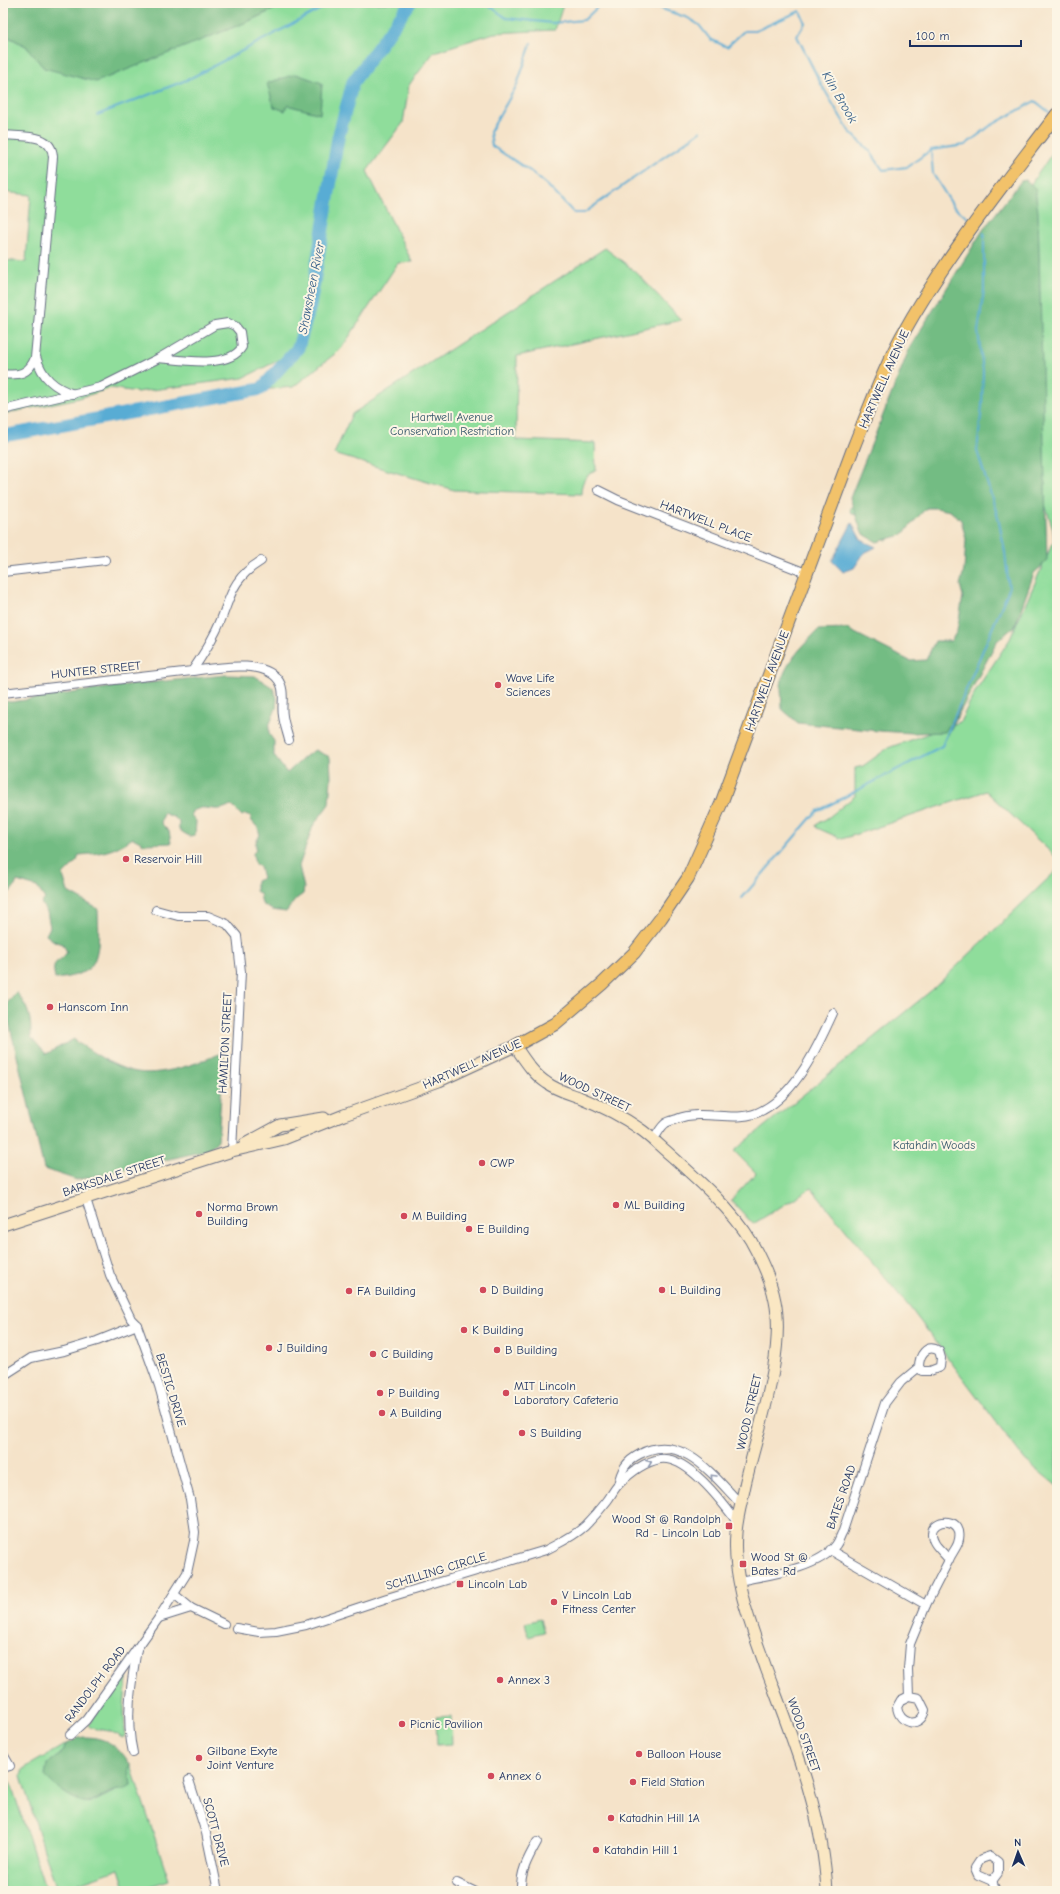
<svg xmlns="http://www.w3.org/2000/svg" width="1060" height="1894" viewBox="0 0 1060 1894" font-family="'Comic Neue',sans-serif">
  <style>
    .green { fill: #8fdd9b; stroke: #55867c; fill-rule: evenodd }
    .forest { fill: #73bc83; stroke: #477670 }
    .water { fill: #58acd4; stroke: #3a6e99 }
    .lines { fill: none; stroke-linecap: round; stroke-linejoin: round }
    .stream { stroke: #58acd4; stroke-width: 2 }
    .river { stroke: #58acd4; stroke-width: 13 }
    .street-casing { stroke: #676e83; stroke-width: 10 }
    .secondary-casing { stroke: #676e83; stroke-width: 13 }
    .primary-casing { stroke: #676e83; stroke-width: 14 }
    .street { stroke: #fff; stroke-width: 8 }
    .secondary { stroke: #fae7c3; stroke-width: 11 }
    .primary { stroke: #f2c26a; stroke-width: 12 }
    .oneway { stroke: #8d97ae }
    .poi-dot { fill: #d1495b; stroke: #fcf5e5; stroke-width: 1.5 }
    .labels { text-anchor: middle; dominant-baseline: central; stroke-width: 4; stroke-linejoin: round; paint-order: stroke }
    .street-label { font-size: 12px; fill: #1b2f5e; stroke: #fcf5e5 }
    .park-label { font-size: 12px; fill: #385a6d; stroke: #fcf5e5 }
    .poi-label { font-size: 12px; fill: #1b2f5e; stroke: #fcf5e5; text-anchor: start }
    .water-label { font-size: 13px; font-style: italic; fill: #305b87; stroke: #fcf5e5 }
  </style>
  <rect width="100%" height="100%" fill="#fcf5e5"/>
  <filter id="ink" filterUnits="userSpaceOnUse"><feTurbulence type="fractalNoise" baseFrequency=".025" numOctaves="2"/><feDisplacementMap in="SourceGraphic" scale="8" xChannelSelector="R" yChannelSelector="G"/><feConvolveMatrix kernelMatrix="1 2 1 2 8 2 1 2 1" color-interpolation-filters="sRGB"/></filter>
  <filter id="wash" filterUnits="userSpaceOnUse"><feTurbulence type="fractalNoise" baseFrequency=".012" numOctaves="4" result="noise"/><feDisplacementMap in="SourceGraphic" scale="16" xChannelSelector="R" yChannelSelector="G"/><feGaussianBlur stdDeviation="0.9" result="paint"/><feColorMatrix in="noise" values="0 0 0 0 0 0 0 0 0 0 0 0 0 0 0 0 0 1.4 0 .05"/><feComposite in="paint" operator="in"/></filter>
  <g filter="url(#wash)">
    <rect width="100%" height="100%" fill="#f5e3c9"/>
    <g class="green">
      <path d="M287 3H551L563 5 555 30 494 33 434 52 409 85 403 123 367 171 412 262 398 263 341 349 293 387 249 391 286 361 283 358 243 378 137 392 111 388 79 398 3 414V260L26 262 31 195 3 192V34L26 46 44 68 247 22ZM322 83 319 113 287 105Z"/>
      <polygon points="1057,146 1057,858 986,791 842,839 817,828 816,825 829,817 855,796 855,768 863,766 888,748 960,722 976,690 1010,639 1054,540 1053,529 1021,431 886,541 850,511 905,370 967,277"/>
      <path d="M605 248 636 272 681 320 517 356 516 440 595 443 596 471C585 474 581 483 581 494L454 490 334 454 352 414Z"/>
      <polygon points="1057,870 1057,1486 1025,1460 911,1309 811,1188 753,1224 731,1200 756,1173 734,1151 932,990"/>
      <polygon points="540,1619 544,1632 528,1636 525,1623"/>
      <polygon points="124,1676 127,1678 124,1706 125,1735 123,1738 109,1731 91,1728 88,1725"/>
      <polygon points="451,1716 452,1744 437,1745 436,1717"/>
      <polygon points="66,1744 61,1754 47,1764 93,1802 115,1791 131,1786 129,1768 131,1766 169,1880 135,1891 126,1891 119,1869 79,1883 81,1891 57,1891 21,1776 23,1769"/>
      <polygon points="3,1776 8,1779 12,1787 46,1891 40,1891 39,1889 32,1891 3,1891"/>
    </g>
    <g class="forest">
      <polygon points="3,3 287,3 247,22 96,82 44,68 26,46 3,34"/>
      <polygon points="296,74 322,83 320,114 287,105 285,111 274,107 267,83"/>
      <path d="M1026 180 1035 188 1038 212 1047 561 1034 573 1015 626 997 641 942 746 961 706 945 732 912 733 879 731 798 723 782 709C782 702 781 694 781 687 782 665 804 645 818 630L847 629 910 661 926 660 935 641H951L957 631 963 596 960 585 964 570 966 539 961 520 950 511 936 508H926L902 535 877 542 862 533 850 498 910 347 983 230 1021 181Z"/>
      <path d="M226 675 255 676 273 688 277 698 276 708 269 726V734L274 741V756L287 773 306 756 315 750 330 757 331 778 329 804 313 826 299 866 304 888 303 894 296 899 286 912 272 910 262 904 260 894 256 891V881L263 878 260 867 255 864 253 853 256 850V842L260 835 258 828 251 820V816L245 814 242 816 231 805C219 811 217 809 205 808 201 807 196 810 192 811L191 815 196 821 195 835 189 836 179 830V822L174 817 163 813 161 823 169 831 171 843 144 844 133 838C112 852 103 853 79 855L77 861 63 875 68 892 98 909C98 925 103 962 85 971 76 976 65 978 55 979 51 957 58 966 67 952L63 944 54 941 46 935 50 927 47 912 41 903 45 899 37 887 17 881 15 886 3 900V701L12 702 126 685Z"/>
      <path d="M16 992C29 1008 31 1017 31 1037L46 1054 74 1039 78 1043C95 1053 112 1066 132 1071 159 1078 199 1063 224 1052L218 1140 209 1150 77 1180 44 1169 6 1010 8 1002Z"/>
      <path d="M84 1737C107 1737 120 1747 131 1766L129 1768 131 1786C122 1792 122 1789 114 1791 106 1793 100 1800 92 1802 78 1806 54 1786 45 1776L47 1764 61 1754 66 1744 78 1738Z"/>
    </g>
    <polygon class="water" points="852,523 861,540 876,547 864,553 854,568 843,572 832,561"/>
    <g class="lines">
      <g class="stream">
        <polyline points="486,3 506,18 552,23 584,20 602,3"/>
        <polyline points="652,3 662,9 688,18 699,25 710,39 727,47 744,31 755,31 800,11 805,23 797,36 821,84 849,131 870,151 883,170 907,167 931,150 965,145 990,126 1035,101 1049,112"/>
        <polyline points="531,44 517,85 490,132 492,146 530,171 547,185 574,213 584,213 701,131"/>
        <polyline points="97,115 189,79 332,3"/>
        <polyline points="931,150 933,174 953,206 969,219"/>
        <polyline points="742,898 816,812 942,746 1009,589 1005,552 998,517 977,451 982,406 983,371 978,331 984,290 984,233"/>
      </g>
      <polyline class="river" points="3,436 261,389 298,348 310,306 338,138 353,82 410,3"/>
    </g>
  </g>
  <g filter="url(#ink)">
    <g class="lines">
      <defs>
        <g id="street">
          <path d="M3 135C21 137 52 132 53 157L35 358C29 374 18 376 3 374"/>
          <path d="M36 357C42 377 54 388 74 394"/>
          <path d="M3 410 101 387 159 358 215 325 228 323 235 326 240 332 242 347C229 369 181 360 159 358"/>
          <polyline points="598,490 618,500 806,573"/>
          <polyline points="3,572 105,560"/>
          <path d="M192 671C215 668 270 657 281 685 285 695 281 706 283 716 284 724 287 732 289 740"/>
          <path d="M3 693 192 671C201 658 209 645 216 631 231 601 228 581 261 561"/>
          <polyline points="156,910 178,916 208,916 227,924 237,936 241,972 232,1151"/>
          <path d="M653 1140C657 1135 661 1126 666 1123 669 1121 674 1120 677 1119 705 1108 737 1125 763 1110 797 1092 818 1046 833 1013"/>
          <polyline points="3,1376 31,1358 64,1351 97,1341 137,1325"/>
          <path d="M618 1485C621 1470 626 1461 640 1454 682 1431 715 1478 741 1504"/>
          <path d="M830 1550 926 1605 949 1560C943 1551 932 1545 932 1534 931 1517 967 1516 958 1543 956 1549 951 1554 949 1560"/>
          <path d="M739 1581C767 1575 818 1569 836 1545 839 1541 840 1536 843 1531L885 1403 901 1382 919 1367 922 1371H930L940 1367 941 1358 939 1351C926 1343 919 1356 919 1367"/>
          <polyline points="174,1594 191,1608"/>
          <polyline points="159,1618 191,1608 224,1624"/>
          <path d="M236 1628 259 1632 276 1631 306 1625 387 1598 546 1550C559 1543 573 1537 585 1526 592 1519 600 1510 607 1501 611 1496 614 1489 619 1484 630 1473 644 1462 660 1459 687 1455 723 1503 737 1522"/>
          <path d="M909 1696 919 1698 925 1710C921 1729 899 1725 897 1707L901 1700 909 1696 908 1669 910 1644 926 1605"/>
          <polyline points="70,1735 86,1720 158,1619 187,1573 194,1541 195,1532 190,1499 159,1386 137,1325 131,1319 110,1275 86,1199"/>
          <path d="M133 1753C125 1718 131 1684 137 1649"/>
          <polyline points="3,1754 10,1766 3,1768"/>
          <polyline points="189,1780 206,1833 218,1891"/>
          <polygon points="990,1856 998,1862 998,1873 992,1881 978,1875 975,1868 981,1859"/>
          <polyline points="992,1881 996,1891"/>
          <polyline points="457,1883 474,1891"/>
          <path d="M521 1891C520 1872 528 1858 537 1842"/>
        </g>
        <g id="secondary">
          <polyline points="245,1144 280,1125 324,1118"/>
          <path d="M3 1225 232 1151 284 1139 344 1115 439 1081 515 1046C524 1059 533 1074 547 1083 556 1090 568 1093 579 1097 599 1105 622 1116 640 1129 649 1135 658 1144 666 1151 694 1176 732 1209 751 1241 761 1259 771 1280 775 1301 786 1353 757 1432 745 1485 742 1501 737 1517 736 1533 732 1580 751 1625 766 1668 793 1740 823 1813 827 1891"/>
        </g>
        <path id="primary" d="M515 1046 555 1024 602 984 634 953 661 918 688 878 721 804 854 446C869 409 882 372 901 337 945 257 1002 187 1057 114"/>
      </defs>
      <use href="#street" class="street-casing"/>
      <use href="#secondary" class="secondary-casing"/>
      <use href="#primary" class="primary-casing"/>
      <use href="#street" class="street"/>
      <use href="#secondary" class="secondary"/>
      <use href="#primary" class="primary"/>
    </g>
    <defs><path id="oneway-chevron" d="M-2-3.5L2.5 0L-2 3.5" fill="none" stroke-width="1.6" stroke-linecap="round" stroke-linejoin="round"/></defs>
    <g class="oneway">
      <use href="#oneway-chevron" transform="translate(649 1463) rotate(-22)"/>
      <use href="#oneway-chevron" transform="translate(713 1477) rotate(-133)"/>
    </g>
  </g>
  <g class="poi-dot">
    <circle cx="498" cy="685" r="4"/>
    <circle cx="126" cy="859" r="4"/>
    <circle cx="50" cy="1007" r="4"/>
    <circle cx="482" cy="1163" r="4"/>
    <circle cx="616" cy="1205" r="4"/>
    <circle cx="199" cy="1214" r="4"/>
    <circle cx="404" cy="1216" r="4"/>
    <circle cx="469" cy="1229" r="4"/>
    <circle cx="483" cy="1290" r="4"/>
    <circle cx="662" cy="1290" r="4"/>
    <circle cx="349" cy="1291" r="4"/>
    <circle cx="464" cy="1330" r="4"/>
    <circle cx="269" cy="1348" r="4"/>
    <circle cx="497" cy="1350" r="4"/>
    <circle cx="373" cy="1354" r="4"/>
    <circle cx="380" cy="1393" r="4"/>
    <circle cx="506" cy="1393" r="4"/>
    <circle cx="382" cy="1413" r="4"/>
    <circle cx="522" cy="1433" r="4"/>
    <rect x="725" y="1522" width="8" height="8" rx="2"/>
    <rect x="739" y="1560" width="8" height="8" rx="2"/>
    <rect x="456" y="1580" width="8" height="8" rx="2"/>
    <circle cx="554" cy="1602" r="4"/>
    <circle cx="500" cy="1680" r="4"/>
    <circle cx="402" cy="1724" r="4"/>
    <circle cx="639" cy="1754" r="4"/>
    <circle cx="199" cy="1758" r="4"/>
    <circle cx="491" cy="1776" r="4"/>
    <circle cx="633" cy="1782" r="4"/>
    <circle cx="611" cy="1818" r="4"/>
    <circle cx="596" cy="1850" r="4"/>
  </g>
  <g class="labels">
    <g class="street-label">
      <text transform="translate(884 379) rotate(-66)">HARTWELL AVENUE</text>
      <text transform="translate(706 521) rotate(21)">HARTWELL PLACE</text>
      <text transform="translate(96 670) rotate(-6)">HUNTER STREET</text>
      <text transform="translate(767 681) rotate(-70)">HARTWELL AVENUE</text>
      <text transform="translate(225 1043) rotate(-87)">HAMILTON STREET</text>
      <text transform="translate(472 1064) rotate(-24)">HARTWELL AVENUE</text>
      <text transform="translate(595 1092) rotate(25)">WOOD STREET</text>
      <text transform="translate(114 1176) rotate(-18)">BARKSDALE STREET</text>
      <text transform="translate(171 1390) rotate(73)">BESTIC DRIVE</text>
      <text transform="translate(749 1412) rotate(-77)">WOOD STREET</text>
      <text transform="translate(841 1497) rotate(-71)">BATES ROAD</text>
      <text transform="translate(436 1571) rotate(-17)">SCHILLING CIRCLE</text>
      <text transform="translate(95 1684) rotate(-53)">RANDOLPH ROAD</text>
      <text transform="translate(804 1735) rotate(71)">WOOD STREET</text>
      <text transform="translate(216 1832) rotate(75)">SCOTT DRIVE</text>
    </g>
    <g class="park-label">
      <text x="452" y="417">Hartwell Avenue<tspan x="452" dy="14">Conservation Restriction</tspan></text>
      <text x="934" y="1145">Katahdin Woods</text>
    </g>
    <g class="poi-label">
      <text x="506" y="678">Wave Life<tspan x="506" dy="14">Sciences</tspan></text>
      <text x="134" y="859">Reservoir Hill</text>
      <text x="58" y="1007">Hanscom Inn</text>
      <text x="490" y="1163">CWP</text>
      <text x="624" y="1205">ML Building</text>
      <text x="207" y="1207">Norma Brown<tspan x="207" dy="14">Building</tspan></text>
      <text x="412" y="1216">M Building</text>
      <text x="477" y="1229">E Building</text>
      <text x="491" y="1290">D Building</text>
      <text x="670" y="1290">L Building</text>
      <text x="357" y="1291">FA Building</text>
      <text x="472" y="1330">K Building</text>
      <text x="277" y="1348">J Building</text>
      <text x="505" y="1350">B Building</text>
      <text x="381" y="1354">C Building</text>
      <text x="514" y="1386">MIT Lincoln<tspan x="514" dy="14">Laboratory Cafeteria</tspan></text>
      <text x="388" y="1393">P Building</text>
      <text x="390" y="1413">A Building</text>
      <text x="530" y="1433">S Building</text>
      <text x="721" y="1519" text-anchor="end">Wood St @ Randolph<tspan x="721" dy="14">Rd - Lincoln Lab</tspan></text>
      <text x="751" y="1557">Wood St @<tspan x="751" dy="14">Bates Rd</tspan></text>
      <text x="468" y="1584">Lincoln Lab</text>
      <text x="562" y="1595">V Lincoln Lab<tspan x="562" dy="14">Fitness Center</tspan></text>
      <text x="508" y="1680">Annex 3</text>
      <text x="410" y="1724">Picnic Pavilion</text>
      <text x="207" y="1751">Gilbane Exyte<tspan x="207" dy="14">Joint Venture</tspan></text>
      <text x="647" y="1754">Balloon House</text>
      <text x="499" y="1776">Annex 6</text>
      <text x="641" y="1782">Field Station</text>
      <text x="619" y="1818">Katadhin Hill 1A</text>
      <text x="604" y="1850">Katahdin Hill 1</text>
    </g>
    <g class="water-label">
      <text transform="translate(840 97) rotate(60)">Kiln Brook</text>
      <text transform="translate(311 288) rotate(-79)">Shawsheen River</text>
    </g>
  </g>
  <rect width="1060" height="1894" fill="none" stroke="#fcf5e5" stroke-width="16"/>
  <g transform="translate(1018 1852) rotate(358)" stroke="#fcf5e5" stroke-width="3" paint-order="stroke">
  <path d="M0-3L7 15L0 10L-7 15Z" fill="#1b2f5e"/>
  <text y="-6" font-size="11" font-weight="bold" text-anchor="middle" fill="#1b2f5e">N</text>
  </g>
  <path d="M910 40v6h111v-6" fill="none" stroke="#1b2f5e" stroke-width="2"/>
  <text x="916" y="40" font-size="12" fill="#1b2f5e" stroke="#fcf5e5" stroke-width="3" paint-order="stroke">100 m</text>
</svg>
